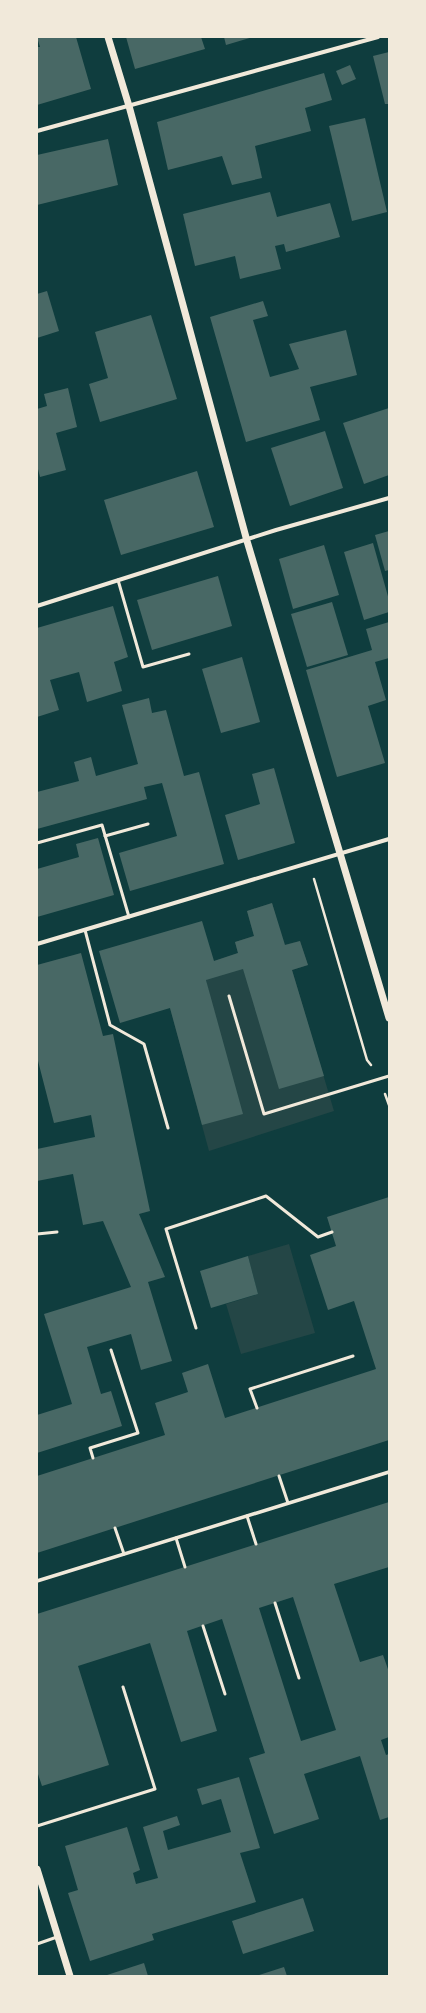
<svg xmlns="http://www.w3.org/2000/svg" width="426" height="2013" viewBox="0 0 426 2013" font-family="'Source Sans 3',sans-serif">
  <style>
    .green { fill: #244646 }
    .building { fill: #486865; fill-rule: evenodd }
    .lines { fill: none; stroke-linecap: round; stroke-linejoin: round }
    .path { stroke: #f1e9da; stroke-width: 2.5 }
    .service { stroke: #f1e9da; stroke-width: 3 }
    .pedestrian { stroke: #f1e9da; stroke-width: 3.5 }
    .minor { stroke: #f1e9da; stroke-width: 4 }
    .tertiary { stroke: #f1e9da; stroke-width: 7 }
  </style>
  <rect width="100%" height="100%" fill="#0f3d3e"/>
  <g class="green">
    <polygon points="272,903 284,945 300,941 308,965 292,970 334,1111 209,1151 170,1008 210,997 206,980 214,961 238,953 235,942 254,936 247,911"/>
    <polygon points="289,1244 315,1333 241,1354 226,1304 258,1294 248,1256"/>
  </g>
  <g class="building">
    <polygon points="37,37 76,37 91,89 37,105 37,47 40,47"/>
    <polygon points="126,37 201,37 205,49 135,69"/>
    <polygon points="224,37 253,37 226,45"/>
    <polygon points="389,52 389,104 385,104 373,56"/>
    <polygon points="350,65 356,79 342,85 336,71"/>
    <polygon points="324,73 332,100 305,108 311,131 255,146 262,178 232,185 222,156 168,170 157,122"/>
    <polygon points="365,118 387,212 352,221 329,126"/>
    <polygon points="108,139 118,185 37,205 37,155"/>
    <polygon points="270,192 277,217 330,203 340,237 286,252 284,244 275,246 281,269 240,279 235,256 195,266 183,214"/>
    <polygon points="47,291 59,331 37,338 37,294"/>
    <polygon points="263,301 268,316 253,320 270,377 299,369 289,344 346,330 357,375 310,387 320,420 246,442 210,317"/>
    <polygon points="151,315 177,399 100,422 89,384 108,378 95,332"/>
    <polygon points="68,388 77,427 56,433 66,470 40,477 37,465 37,409 47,406 44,394"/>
    <polygon points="389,408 389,475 364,484 343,423"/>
    <polygon points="325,431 343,488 290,506 271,448"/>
    <polygon points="197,471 214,527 121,555 104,500"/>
    <polygon points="389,531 389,570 385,571 375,535"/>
    <polygon points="373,543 389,600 389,612 364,620 344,552"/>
    <polygon points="324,545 339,595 293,609 279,559"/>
    <polygon points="218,576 232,626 152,650 137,600"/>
    <polygon points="332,602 348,655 307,667 291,614"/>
    <polygon points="113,606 128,657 114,662 122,691 87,702 79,672 50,680 59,710 37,717 37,628"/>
    <polygon points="389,622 389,658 375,662 386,700 368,706 385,763 337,777 306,670 372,650 366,629"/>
    <polygon points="242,657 260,722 221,733 202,669"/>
    <polygon points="149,698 152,713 166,710 184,776 199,772 224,864 130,891 119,853 177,836 162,783 144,787 147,799 37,829 37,792 79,781 74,762 91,757 96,776 138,764 122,705"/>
    <polygon points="274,768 295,843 238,860 225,815 260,804 252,774"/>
    <polygon points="98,838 114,895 37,917 37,869 79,857 76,844"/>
    <polygon points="272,903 285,945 300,941 308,965 292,970 324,1076 279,1089 243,969 206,980 243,1114 202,1125 170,1008 120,1023 99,951 202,921 214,961 238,953 235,942 254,936 247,911"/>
    <polygon points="81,953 103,1036 113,1034 150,1211 139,1214 165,1277 148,1282 172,1361 141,1370 131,1334 87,1347 101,1394 111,1391 122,1426 37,1453 37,1415 72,1404 44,1314 131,1287 103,1221 83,1225 73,1174 37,1181 37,1149 95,1137 91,1115 54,1123 37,1057 37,965"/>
    <polygon points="389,1197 389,1440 37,1553 37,1476 165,1435 155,1403 188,1392 182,1373 208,1364 225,1418 376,1369 354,1301 328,1310 310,1255 336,1246 327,1217"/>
    <polygon points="248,1256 258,1294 211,1308 200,1271"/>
    <path d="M389 1502V1567L334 1584 360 1662 383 1655 389 1672V1737L381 1740 386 1755 389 1754V1817L380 1820 360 1756 304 1774 319 1819 274 1834 249 1758 265 1753 222 1619 187 1631 217 1731 181 1742 150 1643 78 1666 109 1765 42 1786 37 1771V1614ZM293 1597 336 1730 301 1741 259 1608Z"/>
    <polygon points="239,1777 260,1848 240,1853 256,1902 152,1934 154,1940 90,1961 68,1893 78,1890 65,1846 127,1827 140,1870 133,1873 136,1884 158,1878 143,1827 177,1816 180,1825 163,1831 168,1850 231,1832 221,1799 202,1805 197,1789"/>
    <polygon points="303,1898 314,1931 243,1954 232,1921"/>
    <polygon points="144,1963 148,1976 104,1976"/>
    <polygon points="284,1967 287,1976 256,1976"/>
  </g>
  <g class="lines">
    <g class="path">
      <polyline points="314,879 367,1060 371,1065"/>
      <polyline points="385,1094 389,1105"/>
    </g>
    <g class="service">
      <polyline points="118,580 143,667 189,654"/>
      <polyline points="105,836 148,824"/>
      <polyline points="37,843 102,825 129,917"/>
      <polyline points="85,930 110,1025 144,1044 168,1128"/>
      <polyline points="229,996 264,1114 389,1076"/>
      <polyline points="37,1234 57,1232"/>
      <polyline points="196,1328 166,1229 266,1196 318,1237 332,1232"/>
      <polyline points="257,1408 250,1389 353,1356"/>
      <polyline points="93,1458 90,1448 138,1433 111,1350"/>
      <polyline points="279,1476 288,1503"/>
      <polyline points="247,1516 256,1544"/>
      <polyline points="115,1528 124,1554"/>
      <polyline points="176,1538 185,1567"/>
      <polyline points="275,1603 299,1678"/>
      <polyline points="203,1626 225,1694"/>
      <polyline points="37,1826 155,1789 123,1687"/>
      <polyline points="37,1944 57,1937"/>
    </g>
    <polyline class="pedestrian" points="37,1581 389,1472"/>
    <g class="minor">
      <polyline points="37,131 378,37"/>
      <polyline points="37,606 276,530 389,498"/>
      <polyline points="37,944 389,839"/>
    </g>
    <g class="tertiary">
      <polyline points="108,37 129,106 247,541 389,1018"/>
      <polyline points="37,1869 70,1976"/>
    </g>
  </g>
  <rect width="426" height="2013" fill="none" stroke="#f1e9da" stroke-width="76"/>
</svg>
